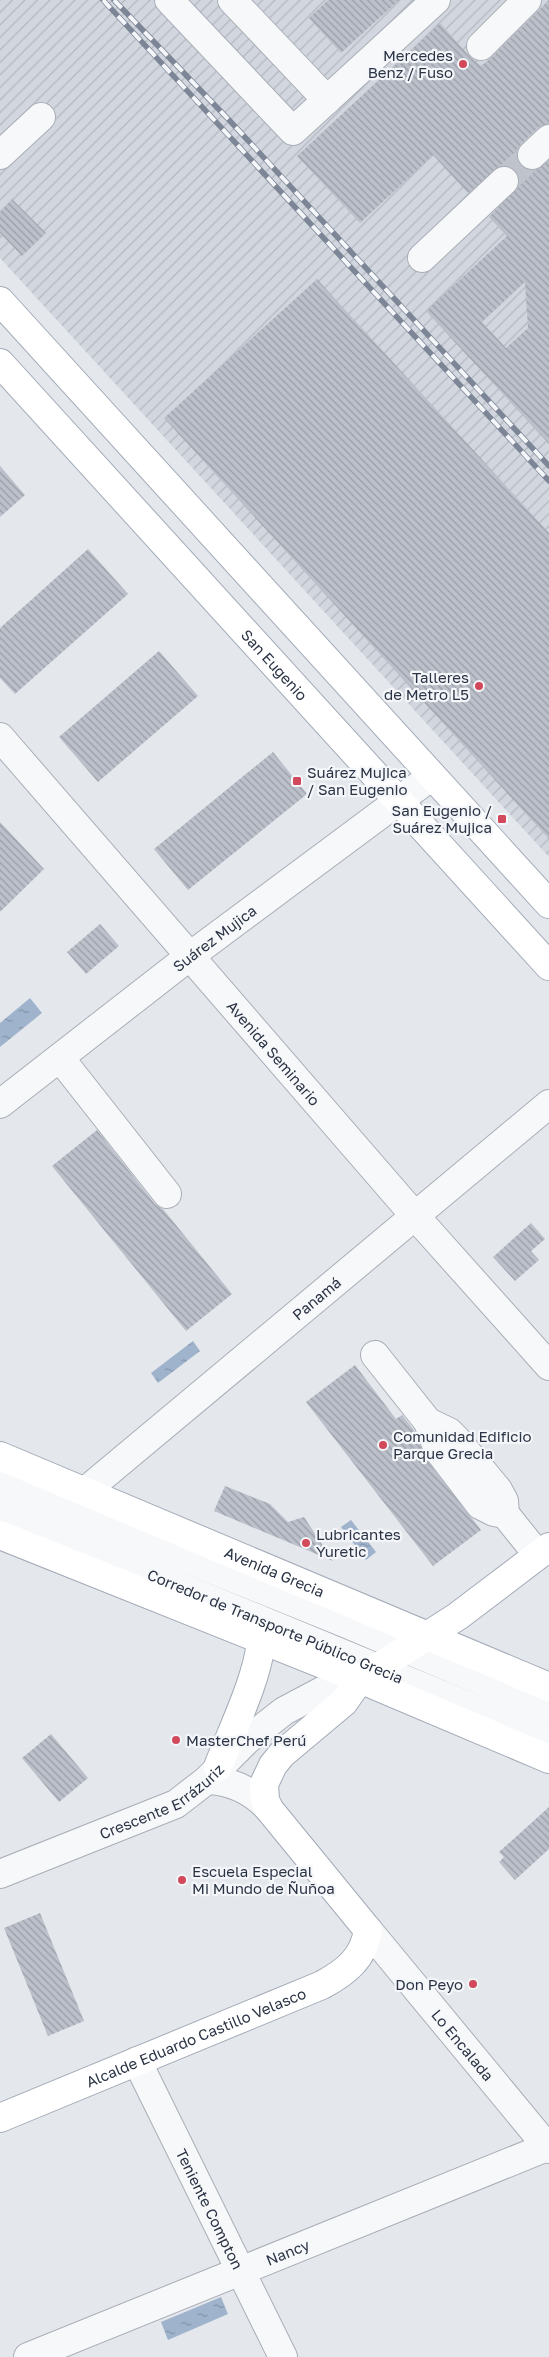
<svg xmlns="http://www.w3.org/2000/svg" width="549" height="2357" viewBox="0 0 549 2357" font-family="'Golos Text',sans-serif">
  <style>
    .industrial { fill: url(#industrial-furrows) }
    .water { fill: url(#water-ripples) }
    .building { fill: url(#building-back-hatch); fill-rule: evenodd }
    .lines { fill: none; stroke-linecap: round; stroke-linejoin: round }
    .minor-tunnel { stroke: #bfc3cb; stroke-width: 28; stroke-dasharray: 28 14; stroke-linecap: butt }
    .minor-casing { stroke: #a9aeb7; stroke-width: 30 }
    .major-casing { stroke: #a3abb8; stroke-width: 30 }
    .minor { stroke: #f7f8fa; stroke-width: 28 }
    .major { stroke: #fff; stroke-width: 28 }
    .rail-casing { stroke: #7d8696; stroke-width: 5.5 }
    .rail { stroke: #f4f6f9; stroke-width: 4; stroke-dasharray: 11; stroke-linecap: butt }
    .poi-dot { fill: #d1495b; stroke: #f4f6f9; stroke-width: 2 }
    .labels { text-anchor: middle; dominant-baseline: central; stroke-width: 4.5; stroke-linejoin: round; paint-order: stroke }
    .poi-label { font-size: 15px; fill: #2b3445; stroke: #f4f6f9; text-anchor: start }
    .street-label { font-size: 15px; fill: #2b3445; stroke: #f4f6f9 }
  </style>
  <defs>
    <pattern id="industrial-furrows" width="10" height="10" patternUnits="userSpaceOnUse" patternTransform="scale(1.25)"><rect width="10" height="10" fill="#d2d6de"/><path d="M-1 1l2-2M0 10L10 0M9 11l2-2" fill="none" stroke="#b4b8c0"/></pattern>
    <pattern id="water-ripples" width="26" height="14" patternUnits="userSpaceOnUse" patternTransform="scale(1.25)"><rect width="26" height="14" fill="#9fb4cc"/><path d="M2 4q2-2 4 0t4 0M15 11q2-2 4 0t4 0" fill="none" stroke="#8293a7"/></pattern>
    <pattern id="building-back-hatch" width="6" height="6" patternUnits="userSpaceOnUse" patternTransform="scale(1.25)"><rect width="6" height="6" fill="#bbc0ca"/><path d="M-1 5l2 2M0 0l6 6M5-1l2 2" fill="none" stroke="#989da6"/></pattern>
  </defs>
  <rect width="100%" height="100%" fill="#e4e7ec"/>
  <polygon class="industrial" points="0,0 549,0 549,857 0,258"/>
  <g class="water">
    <polygon points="30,998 42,1013 0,1047 0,1023"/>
    <polygon points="193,1341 200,1351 158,1383 151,1373"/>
    <polygon points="351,1520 376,1552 366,1560 341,1527"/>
    <polygon points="221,2297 228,2314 168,2340 161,2322"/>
  </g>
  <g class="building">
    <polygon points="328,0 399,0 341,53 309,18"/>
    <path d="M549 0V124L539 127 521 144 517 150V158L520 165 528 170H536L549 160V444L426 311 507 236 489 217 519 186V178L516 171 509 166H500L468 193 433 155 360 223 297 156 440 23 470 57 481 66 492 57ZM525 282 528 328 506 348 482 322Z"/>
    <polygon points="12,199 46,233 22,256 0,233 0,212"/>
    <polygon points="317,279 549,533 549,839 164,418"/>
    <polygon points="0,466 25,495 0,517"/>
    <polygon points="88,549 128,594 15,694 0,678 0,628"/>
    <polygon points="159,651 198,696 98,782 59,737"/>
    <polygon points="273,752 307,794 188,890 154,849"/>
    <polygon points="0,822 44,869 0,912"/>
    <polygon points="100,924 119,946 86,974 67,952"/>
    <polygon points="97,1130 155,1204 163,1209 232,1294 186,1331 52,1166"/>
    <polygon points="531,1223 545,1239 531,1251 539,1260 515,1281 493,1257"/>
    <polygon points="355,1365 396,1419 402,1415 414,1430 426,1459 481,1530 433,1566 306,1402"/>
    <polygon points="225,1486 270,1504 288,1522 304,1517 333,1561 214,1511"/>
    <polygon points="51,1734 88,1778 59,1802 22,1758"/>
    <polygon points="549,1807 549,1849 515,1880 499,1862 504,1857 499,1852"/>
    <polygon points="40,1913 84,2021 48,2036 4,1928"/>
  </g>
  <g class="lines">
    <polyline class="minor-tunnel" points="504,181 532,155"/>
    <defs>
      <g id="minor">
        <polyline points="169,0 293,131 436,0"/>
        <polyline points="232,0 327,100"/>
        <polyline points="481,46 527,0"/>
        <polyline points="0,155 41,117"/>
        <polyline points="532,155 549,139"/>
        <polyline points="422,258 504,181"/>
        <path id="s1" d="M0 737 415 1216 549 1366"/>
        <polyline points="60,1058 167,1194"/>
        <path id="s2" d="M0 1104 190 956 432 776"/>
        <polyline points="375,1355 428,1422 438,1450 480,1505 494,1512 505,1514"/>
        <polyline points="428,1422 449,1432 456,1439 498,1490 504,1501 505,1514 538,1555"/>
        <polyline points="0,1484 347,1624 549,1710"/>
        <path id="s3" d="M83 1493 549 1104"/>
        <path id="s4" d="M0 1512 549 1739"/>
        <path d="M207 1780C232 1781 252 1790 269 1809"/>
        <path id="s5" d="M0 1874 176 1804 207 1780 247 1740 284 1711 335 1684 360 1679"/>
        <path id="s6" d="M368 1930 549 2149"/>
        <path id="s7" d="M137 2061 283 2357"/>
        <path id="s8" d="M28 2357 547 2147"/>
      </g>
      <g id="major">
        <polyline points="0,301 549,904"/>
        <path id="s9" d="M0 363 549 966"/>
        <path id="s10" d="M0 1456 549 1687"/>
        <polyline points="0,1535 360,1679 549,1759"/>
        <path d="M218 1767C232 1730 258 1678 261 1641"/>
        <path id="s11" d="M0 2118 322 1985C346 1972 364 1958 368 1930L269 1809 265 1800 264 1784 273 1765 282 1754 344 1702 360 1679 458 1616 549 1547"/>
      </g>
    </defs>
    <use href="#minor" class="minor-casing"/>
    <use href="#major" class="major-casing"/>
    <use href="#minor" class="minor"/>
    <use href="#major" class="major"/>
    <defs>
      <g id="rail">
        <polyline points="103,0 549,481"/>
        <polyline points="114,0 230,121 549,466"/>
      </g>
    </defs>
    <use href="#rail" class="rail-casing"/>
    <use href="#rail" class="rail"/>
  </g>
  <g class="poi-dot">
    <circle cx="463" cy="64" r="5"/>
    <circle cx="479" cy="686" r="5"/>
    <rect x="292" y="776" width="10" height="10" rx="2.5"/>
    <rect x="497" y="814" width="10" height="10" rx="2.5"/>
    <circle cx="383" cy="1445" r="5"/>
    <circle cx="306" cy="1543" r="5"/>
    <circle cx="176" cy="1740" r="5"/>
    <circle cx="182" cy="1880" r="5"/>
    <circle cx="473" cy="1984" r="5"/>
  </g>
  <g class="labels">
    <g class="poi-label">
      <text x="453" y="55" text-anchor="end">Mercedes<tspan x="453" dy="17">Benz / Fuso</tspan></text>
      <text x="469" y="677" text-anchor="end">Talleres<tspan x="469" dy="17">de Metro L5</tspan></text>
      <text x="307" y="772">Suárez Mujica<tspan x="307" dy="17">/ San Eugenio</tspan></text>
      <text x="492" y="810" text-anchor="end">San Eugenio /<tspan x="492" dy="17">Suárez Mujica</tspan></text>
      <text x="393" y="1436">Comunidad Edificio<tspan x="393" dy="17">Parque Grecia</tspan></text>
      <text x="316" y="1534">Lubricantes<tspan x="316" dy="17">Yuretic</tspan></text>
      <text x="186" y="1740">MasterChef Perú</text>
      <text x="192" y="1871">Escuela Especial<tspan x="192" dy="17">Mi Mundo de Ñuñoa</tspan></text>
      <text x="463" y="1984" text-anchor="end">Don Peyo</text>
    </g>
    <g class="street-label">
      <text stroke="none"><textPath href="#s9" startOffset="408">San Eugenio</textPath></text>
      <text stroke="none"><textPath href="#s2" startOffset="271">Suárez Mujica</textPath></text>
      <text stroke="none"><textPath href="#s1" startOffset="418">Avenida Seminario</textPath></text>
      <text stroke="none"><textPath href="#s3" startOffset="304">Panamá</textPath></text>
      <text stroke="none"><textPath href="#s10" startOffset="298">Avenida Grecia</textPath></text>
      <text stroke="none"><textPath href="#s4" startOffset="298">Corredor de Transporte Público Grecia</textPath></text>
      <text stroke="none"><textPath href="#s5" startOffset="178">Crescente Errázuriz</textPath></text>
      <text stroke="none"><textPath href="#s11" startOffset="212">Alcalde Eduardo Castillo Velasco</textPath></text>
      <text stroke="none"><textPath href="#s6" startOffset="149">Lo Encalada</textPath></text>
      <text stroke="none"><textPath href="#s7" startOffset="165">Teniente Compton</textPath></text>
      <text stroke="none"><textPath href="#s8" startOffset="280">Nancy</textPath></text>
    </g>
  </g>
</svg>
